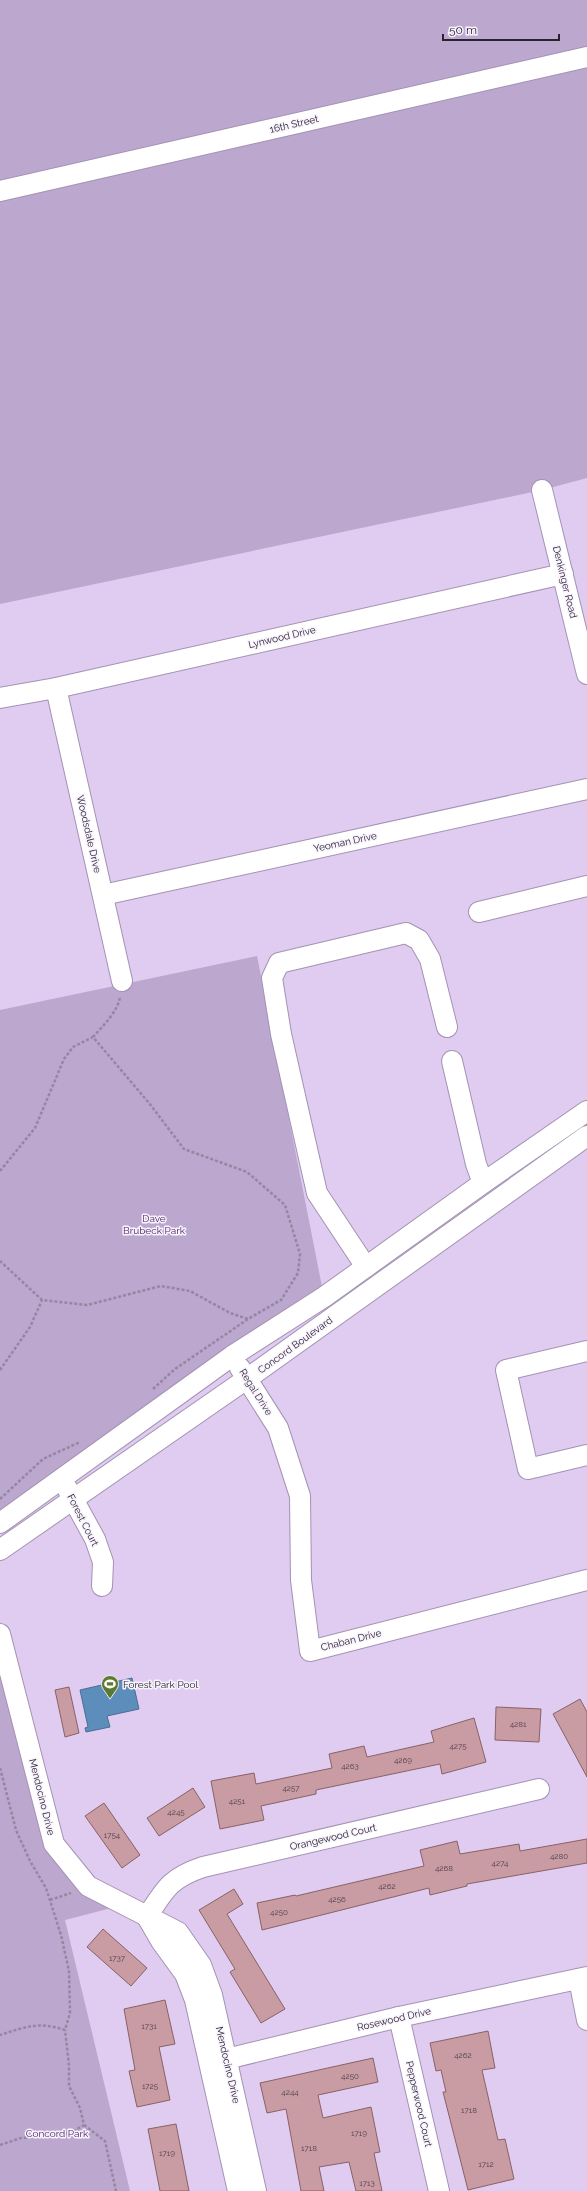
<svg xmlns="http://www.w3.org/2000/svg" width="587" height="2191" viewBox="0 0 587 2191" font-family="Raleway,sans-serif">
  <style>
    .green { fill: #bca7ce }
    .water { fill: #5d8dbb; stroke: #4d6d91 }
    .building { fill: #c89ca2; stroke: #896167 }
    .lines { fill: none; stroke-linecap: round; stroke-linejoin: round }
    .minor-casing { stroke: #a492b4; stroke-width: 22 }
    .path { stroke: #9586a1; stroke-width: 2.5; stroke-dasharray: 3 2; stroke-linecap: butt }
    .minor { stroke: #fff; stroke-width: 20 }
    .labels { text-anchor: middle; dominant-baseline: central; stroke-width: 3; stroke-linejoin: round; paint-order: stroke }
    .number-label { font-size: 8px; fill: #51404c }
    .street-label { font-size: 10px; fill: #29222f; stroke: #f9f3fe }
    .park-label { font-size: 10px; fill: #461e61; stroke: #f9f3fe }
    .poi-label { font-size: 10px; fill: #29222f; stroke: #f9f3fe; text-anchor: start }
  </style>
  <rect width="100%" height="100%" fill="#dfccf0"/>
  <g class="green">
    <polygon points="0,0 587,0 587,478 542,490 0,604"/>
    <polygon points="257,956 324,1297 0,1523 0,1010"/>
    <polygon points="0,1634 54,1844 123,1905 65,1920 130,2191 0,2191"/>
  </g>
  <polygon class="water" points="132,1678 139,1709 107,1716 110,1727 86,1732 85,1728 88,1727 80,1690"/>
  <g class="building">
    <polygon points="69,1687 79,1733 65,1737 55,1690"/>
    <polygon points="580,1699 587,1712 587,1777 553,1714"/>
    <polygon points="496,1707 541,1709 539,1742 495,1740"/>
    <polygon points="474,1718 486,1762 442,1774 440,1764 316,1790 316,1794 261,1806 264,1820 220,1829 211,1781 254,1773 256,1784 332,1768 329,1754 364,1746 367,1757 434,1742 431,1731"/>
    <polygon points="193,1788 205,1807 159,1836 147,1818"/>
    <polygon points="104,1803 140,1855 122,1868 85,1816"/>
    <polygon points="587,1839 587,1863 467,1884 467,1886 430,1895 429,1888 262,1930 257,1903 295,1895 296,1896 424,1866 420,1850 457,1841 460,1854 519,1844 520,1851"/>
    <polygon points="234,1889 243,1904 227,1914 285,2009 261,2023 230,1972 235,1969 199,1910"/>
    <polygon points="103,1929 147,1968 131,1986 87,1947"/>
    <polygon points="165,2000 175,2044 159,2047 170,2100 137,2107 129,2071 135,2070 124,2009"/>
    <polygon points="488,2031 495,2068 482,2070 498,2140 505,2139 514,2179 468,2190 443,2092 446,2092 441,2070 436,2071 430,2043"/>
    <polygon points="373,2058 378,2082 318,2095 323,2118 371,2107 380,2152 374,2153 382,2191 356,2191 349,2162 319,2167 324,2191 301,2191 286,2109 267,2113 260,2083"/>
    <polygon points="176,2124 189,2191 160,2191 148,2129"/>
  </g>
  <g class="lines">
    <defs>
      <g id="minor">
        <polyline points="0,191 587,57"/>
        <polyline points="542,490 587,674"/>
        <polyline points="56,688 122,981"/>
        <polyline points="0,698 56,688 563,574"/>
        <polyline points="103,895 587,789"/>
        <polyline points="479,912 587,886"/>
        <polyline points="452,1061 476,1164 483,1183"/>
        <polyline points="366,1267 317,1193 281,1034 272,978 279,963 406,933 419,940 430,959 447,1027"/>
        <polyline points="587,1351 506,1370 528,1469 587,1455"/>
        <polyline points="240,1368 278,1428 300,1496 301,1580 310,1651 587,1580"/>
        <polyline points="67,1488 95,1539 103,1562 102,1586"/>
        <polyline points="0,1523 232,1356 324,1297 483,1183 587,1111"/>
        <polyline points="0,1550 248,1378 587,1136"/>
        <polyline points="0,1634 54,1844 88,1886 178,1932 201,1965 212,1995 256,2191"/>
        <path d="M147 1917C165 1889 170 1878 203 1867L539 1789"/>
        <polyline points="147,1917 161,1941 185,1974 195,2000 238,2191"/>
        <polyline points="579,1979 587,2020"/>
        <polyline points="399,2017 439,2191"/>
        <polyline points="210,2063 399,2017 587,1977"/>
      </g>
    </defs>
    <use href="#minor" class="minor-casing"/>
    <g class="path">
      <path d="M93 1037C103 1026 118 1011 120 997"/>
      <polyline points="0,1171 35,1128 64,1059 73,1047 93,1037 149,1103 184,1149 247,1172 285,1205 300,1254 298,1273 281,1300 248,1319 230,1313 190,1291 161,1286 87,1305 42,1300 0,1261"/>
      <polyline points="0,1370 30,1327 42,1300"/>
      <polyline points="153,1389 175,1369 248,1319"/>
      <polyline points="0,1499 43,1459 80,1442"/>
      <path d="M0 1768 16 1830 30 1861 46 1888 61 1935 69 1971 70 2013 65 2030C39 2021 25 2027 0 2035"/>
      <polyline points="50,1900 71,1893"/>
      <polyline points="84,2125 105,2141 116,2191"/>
      <polyline points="0,2145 21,2138 70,2133 84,2125 80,2108 69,2086 69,2065 65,2030"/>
    </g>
    <use href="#minor" class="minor"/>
  </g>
  <defs>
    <symbol id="stadium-pin" viewBox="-11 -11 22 30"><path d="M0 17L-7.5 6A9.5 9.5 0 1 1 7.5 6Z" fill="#5b7a30" stroke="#f9f3fe"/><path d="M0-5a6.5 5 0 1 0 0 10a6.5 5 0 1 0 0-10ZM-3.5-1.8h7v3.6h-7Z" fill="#fff"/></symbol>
  </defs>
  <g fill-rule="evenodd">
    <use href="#stadium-pin" x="100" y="1674" width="20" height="27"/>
  </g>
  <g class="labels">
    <g class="number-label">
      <text x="518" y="1724">4281</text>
      <text x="458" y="1746">4275</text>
      <text x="403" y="1760">4269</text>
      <text x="350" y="1766">4263</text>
      <text x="291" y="1788">4257</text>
      <text x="237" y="1801">4251</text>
      <text x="176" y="1812">4245</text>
      <text x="112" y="1835">1754</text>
      <text x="559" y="1856">4280</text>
      <text x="500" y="1863">4274</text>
      <text x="444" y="1868">4268</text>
      <text x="387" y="1886">4262</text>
      <text x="337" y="1899">4256</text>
      <text x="279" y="1912">4250</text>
      <text x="117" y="1958">1737</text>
      <text x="149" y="2026">1731</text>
      <text x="463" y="2055">4262</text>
      <text x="350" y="2076">4250</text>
      <text x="150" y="2086">1725</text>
      <text x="290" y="2092">4244</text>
      <text x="469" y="2110">1718</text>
      <text x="359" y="2133">1719</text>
      <text x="309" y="2148">1718</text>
      <text x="167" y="2153">1719</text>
      <text x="486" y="2164">1712</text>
      <text x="367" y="2183">1713</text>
    </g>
    <g class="street-label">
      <text transform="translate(294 124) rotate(-13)">16th Street</text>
      <text transform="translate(565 582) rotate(76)">Denkinger Road</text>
      <text transform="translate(282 637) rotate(-13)">Lynwood Drive</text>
      <text transform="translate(89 834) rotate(77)">Woodsdale Drive</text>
      <text transform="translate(345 842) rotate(-12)">Yeoman Drive</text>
      <text transform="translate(295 1345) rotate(-36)">Concord Boulevard</text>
      <text transform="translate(256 1392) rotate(58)">Regal Drive</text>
      <text transform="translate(83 1520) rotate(63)">Forest Court</text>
      <text transform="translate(351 1640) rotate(-14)">Chaban Drive</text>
      <text transform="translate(42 1797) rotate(76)">Mendocino Drive</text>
      <text transform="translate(333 1837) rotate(-13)">Orangewood Court</text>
      <text transform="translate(394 2019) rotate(-13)">Rosewood Drive</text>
      <text transform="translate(228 2065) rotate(77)">Mendocino Drive</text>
      <text transform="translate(419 2104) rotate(77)">Pepperwood Court</text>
    </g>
    <g class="park-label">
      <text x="154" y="1218">Dave<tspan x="154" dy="12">Brubeck Park</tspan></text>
      <text x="57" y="2133">Concord Park</text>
    </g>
    <g class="poi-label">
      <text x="123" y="1684">Forest Park Pool</text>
    </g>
  </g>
  <path d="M443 34v6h116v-6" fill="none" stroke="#29222f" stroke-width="2"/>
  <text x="449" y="34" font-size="12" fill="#29222f" stroke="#f9f3fe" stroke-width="3" paint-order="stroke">50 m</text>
</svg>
